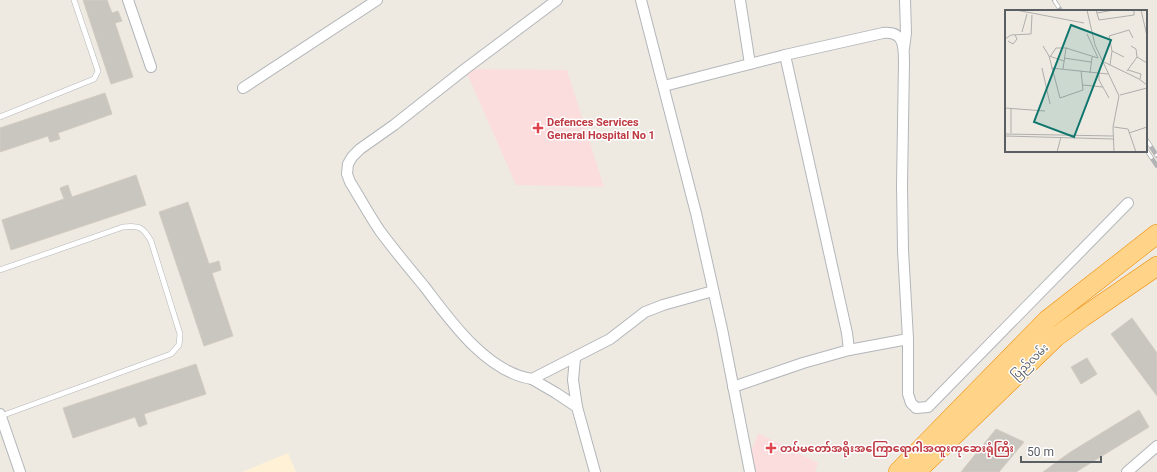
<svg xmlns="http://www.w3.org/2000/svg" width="1157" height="472" viewBox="0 0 1157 472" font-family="Roboto,'Noto Sans Myanmar',sans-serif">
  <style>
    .commercial { fill: #fff1d6 }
    .medical { fill: #fcdddd }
    .building { fill: #c9c5bf; stroke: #d3cbc0 }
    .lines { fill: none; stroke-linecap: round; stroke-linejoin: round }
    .lane-casing { stroke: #b3b6ba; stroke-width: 6 }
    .street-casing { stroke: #b3b6ba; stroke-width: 12 }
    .highway-casing { stroke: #f08b00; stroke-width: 20 }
    .lane { stroke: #fff; stroke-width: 5 }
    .street { stroke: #fff; stroke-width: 10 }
    .highway { stroke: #ffd488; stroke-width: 19 }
    .rail-casing { stroke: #b3b4b5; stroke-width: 4.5 }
    .rail { stroke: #fff; stroke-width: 3; stroke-dasharray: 9; stroke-linecap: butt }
    .health-dot { fill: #e0444e; stroke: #fff; stroke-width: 1.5 }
    .labels { text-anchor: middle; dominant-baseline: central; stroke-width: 3; stroke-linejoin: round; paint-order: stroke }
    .health-label { font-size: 11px; font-weight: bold; fill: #be3a42; stroke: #fff; text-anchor: start }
    .street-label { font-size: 11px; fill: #5a5f64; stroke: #fff }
    .inset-road { fill: none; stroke: #afaeac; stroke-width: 1 }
    .view { fill: #0f766e; fill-opacity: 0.15; stroke: #0f766e; stroke-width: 2 }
    .inset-edge { fill: none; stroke: #5a5f64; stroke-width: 2 }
  </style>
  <rect width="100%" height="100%" fill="#eeeae2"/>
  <polygon class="commercial" points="288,453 296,472 242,472"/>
  <g class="medical">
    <polygon points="465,69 567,70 604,187 516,185"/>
    <polygon points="758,433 818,463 815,472 744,472"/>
  </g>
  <g class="building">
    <polygon points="83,0 107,0 112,13 118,11 122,21 115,23 133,77 111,84"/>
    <polygon points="105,93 112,114 58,133 60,139 50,142 48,136 0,152 0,128"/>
    <polygon points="136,175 146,205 11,250 2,220 64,199 60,188 68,185 72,197"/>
    <polygon points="188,202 209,264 219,261 221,270 212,273 233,336 204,346 159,212"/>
    <polygon points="1132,318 1157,353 1157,396 1111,334"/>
    <polygon points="1087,358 1097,374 1081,384 1071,367"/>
    <polygon points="196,364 206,394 144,414 147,424 139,427 135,417 73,438 63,408"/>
    <polygon points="1139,410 1149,427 1076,472 1043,472 1069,453"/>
    <polygon points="996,429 1024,442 999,472 961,472"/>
  </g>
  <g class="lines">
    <defs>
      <g id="lane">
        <polyline points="0,117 94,79 98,71 74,0"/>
        <path d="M0 270 123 227C139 225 143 227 151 241L180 334 179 345 171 354 1 416"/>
      </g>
      <g id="street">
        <polyline points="128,0 151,67"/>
        <path d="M557 0 465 69 394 125 360 149 352 157 348 164 347 174 350 182C360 198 369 215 380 231 394 250 409 268 424 286 450 320 486 372 532 379L610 339 645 312 663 305 713 291"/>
        <polyline points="641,0 696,213 722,329 750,472"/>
        <polyline points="740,0 750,64"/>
        <polyline points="904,48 906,33 905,0"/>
        <polyline points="785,55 847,333 849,350"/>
        <path d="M664 86 785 55 883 33C904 31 904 46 904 62L902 185 903 250 908 339V394L911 403 916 408 928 407 1128 203"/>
        <polyline points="243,88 377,0"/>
        <polyline points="575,358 573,380 577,407 595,472"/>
        <polyline points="532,379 556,393 577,407"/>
        <polyline points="733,387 803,363 849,350 908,339"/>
        <polyline points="0,414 20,472"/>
        <polyline points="1127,472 1157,446"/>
      </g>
      <g id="highway">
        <polyline points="898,472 1047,320 1157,234"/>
        <polyline points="916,472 1056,337 1083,317 1157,266"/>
      </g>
    </defs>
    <use href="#lane" class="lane-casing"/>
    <use href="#street" class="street-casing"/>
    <use href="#highway" class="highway-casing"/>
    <use href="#lane" class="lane"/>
    <use href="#street" class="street"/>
    <use href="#highway" class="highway"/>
    <defs>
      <g id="rail">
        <polyline points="1054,0 1061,11"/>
        <polyline points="1146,139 1157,156"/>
        <polyline points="1147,151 1157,166"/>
      </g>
    </defs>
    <use href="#rail" class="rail-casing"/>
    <use href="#rail" class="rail"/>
  </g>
  <g class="health-dot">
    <path d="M536 122h4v4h4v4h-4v4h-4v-4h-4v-4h4z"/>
    <path d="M769 442h4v4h4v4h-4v4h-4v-4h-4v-4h4z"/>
  </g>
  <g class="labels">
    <g class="health-label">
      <text x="547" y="122">Defences Services<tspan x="547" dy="13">General Hospital No 1</tspan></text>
      <text x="780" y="448">တပ်မတော်အရိုးအကြောရောဂါအထူးကုဆေးရုံကြီး</text>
    </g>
    <g class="street-label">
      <text transform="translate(1030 362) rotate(-44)">ပြည်လမ်း</text>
    </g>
  </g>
  <g transform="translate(1005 10)">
    <rect width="142" height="142" fill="#eeeae2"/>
    <path class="inset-road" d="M11 0 79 13M82 0 90 35 114 86 108 117 109 142M91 0 94 10 129 5V0M136 0 142 26M92 3 109 0M17 22 22 4M0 29 6 25 26 24 27 5M3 31 8 34 12 29 10 25M38 36 44 46 59 51M126 36 131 39 132 47 142 53M107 41 119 47M44 46 55 88 78 80 76 61M45 47 51 38H62M59 48 86 52M99 52 134 69 142 75M105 55 107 41 104 26 124 20 128 28M37 58 45 94M46 58 103 64M58 59 61 38 93 48 82 24M123 60 136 64 135 69M122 61 132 47M85 63 87 47M94 64V70L104 88M78 75 98 77M115 85 142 78M0 98 40 101M6 98V123M109 117 123 119 131 142M124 123 142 117M0 124 108 126M0 126 108 129M52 142 56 127"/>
    <path class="view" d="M66 15 106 30 69 127 29 112Z"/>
    <rect width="142" height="142" class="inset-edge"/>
  </g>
  <path d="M1021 456v6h80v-6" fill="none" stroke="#5a5f64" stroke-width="2"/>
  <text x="1027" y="456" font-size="12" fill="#5a5f64" stroke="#ffffff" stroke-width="3" paint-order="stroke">50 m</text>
</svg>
